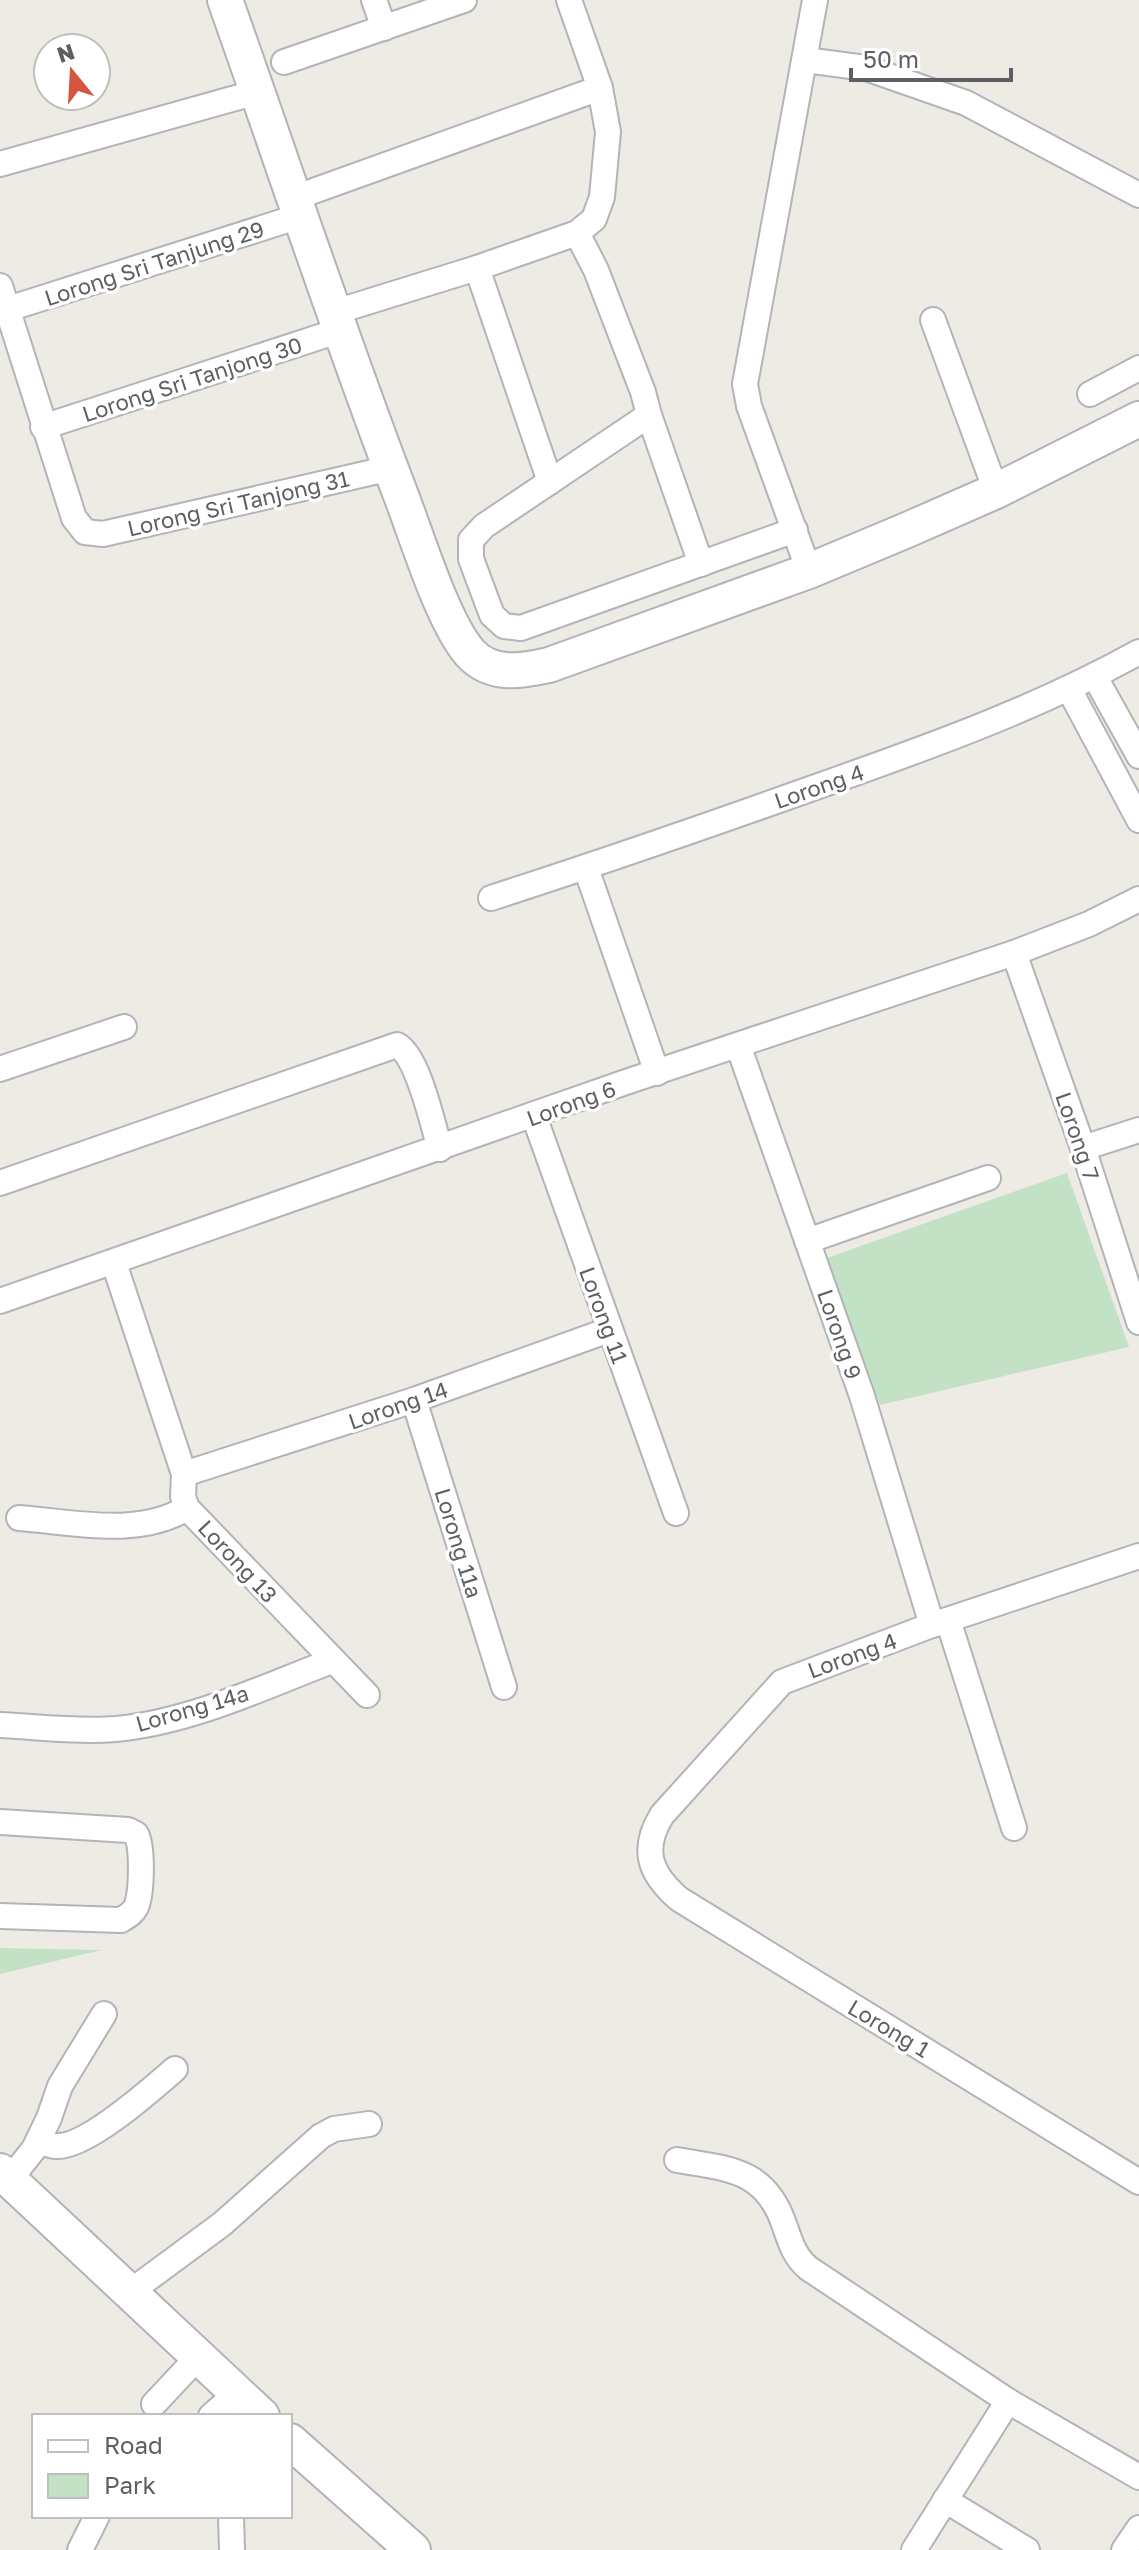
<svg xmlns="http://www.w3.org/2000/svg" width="1139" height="2550" viewBox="0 0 1139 2550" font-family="'Golos Text',sans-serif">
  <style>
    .park { fill: #c3e2c5 }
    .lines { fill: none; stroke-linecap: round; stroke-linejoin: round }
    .street-casing { stroke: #b1b4b8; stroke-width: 28 }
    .secondary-casing { stroke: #b0b3b7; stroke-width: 38 }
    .street { stroke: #fff; stroke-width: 24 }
    .secondary { stroke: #fff; stroke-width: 34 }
    .labels { text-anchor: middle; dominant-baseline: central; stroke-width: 7; stroke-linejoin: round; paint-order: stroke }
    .street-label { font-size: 22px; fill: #5c5f63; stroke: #fff }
  </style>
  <rect width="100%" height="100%" fill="#edebe4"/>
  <g class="park">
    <polygon points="1067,1173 1129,1347 880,1405 824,1259"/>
    <polygon points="0,1948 102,1950 0,1974"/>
  </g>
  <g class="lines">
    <defs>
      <g id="street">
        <polyline points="374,0 384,28"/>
        <polyline points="805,60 866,68 966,103 1139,195"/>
        <polyline points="284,62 464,0"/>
        <polyline points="0,164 257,92"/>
        <polyline points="294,198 600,88"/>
        <polyline points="577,233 596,270 643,392 649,415 701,564"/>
        <polyline points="477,268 550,482"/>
        <polyline points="0,286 74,518 85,532 103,534 391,468"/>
        <polyline points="8,309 300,216"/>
        <polyline points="335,312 477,268 577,233 594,219 602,197 608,132 600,88 569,0"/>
        <polyline points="933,320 996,491"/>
        <polyline points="1090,394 1139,368"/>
        <polyline points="649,415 484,526 471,540 471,559 492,615 504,626 521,628 795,530"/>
        <polyline points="43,427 341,330"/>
        <polyline points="809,571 749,406 745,384 815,0"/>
        <polyline points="1095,677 1139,756"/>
        <polyline points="1069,689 1139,820"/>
        <polyline points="586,868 657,1073"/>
        <path d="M491 898C593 865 695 830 796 794 912 753 1031 712 1139 652"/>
        <polyline points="1014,953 1083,1148 1139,1322"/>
        <polyline points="738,1045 862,1396 932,1625"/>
        <polyline points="0,1069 124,1027"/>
        <polyline points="534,1116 676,1513"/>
        <polyline points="1083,1148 1139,1130"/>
        <path d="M0 1183 397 1045C418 1056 433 1125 440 1149"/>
        <polyline points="807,1241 988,1178"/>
        <polyline points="114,1263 184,1474 183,1497 187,1508 367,1695"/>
        <polyline points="0,1301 626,1082 1014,953 1089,924 1139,899"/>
        <polyline points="414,1400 504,1687"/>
        <polyline points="184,1474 414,1400 609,1330"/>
        <path d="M19 1518C73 1522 138 1538 187 1508"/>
        <path d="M1139 1556 932 1625 782 1682 662 1815C641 1849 649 1873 679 1899L1139 2182"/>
        <polyline points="948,1620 1014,1828"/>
        <path d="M0 1725C38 1727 78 1732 116 1729 191 1722 263 1687 332 1661"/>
        <path d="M0 1822 128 1830 136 1834C143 1847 142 1893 136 1907 133 1913 128 1916 121 1920L0 1916"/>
        <path d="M38 2141C44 2143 50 2146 56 2146 86 2148 152 2089 175 2069"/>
        <path d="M677 2160C729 2169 765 2169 784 2224 790 2241 794 2256 808 2268L1008 2401 1139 2477"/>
        <polyline points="10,2179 34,2149 49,2118 60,2086 104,2014"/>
        <polyline points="130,2292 222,2224 321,2136 334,2129 369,2124"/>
        <polyline points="154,2404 198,2357"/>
        <polyline points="211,2416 237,2393"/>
        <polyline points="945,2500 1027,2550"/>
        <polyline points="231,2516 232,2550"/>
        <polyline points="80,2550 97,2516"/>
        <polyline points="914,2550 1008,2401"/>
        <polyline points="1124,2550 1139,2528"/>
      </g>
      <g id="secondary">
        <path d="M225 0C284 166 339 334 402 498 418 540 443 622 470 653 492 677 522 671 549 665L809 571 907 530 996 491 1139 419"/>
        <polyline points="0,2171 262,2416"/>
        <polyline points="290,2441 413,2550"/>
      </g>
    </defs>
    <use href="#street" class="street-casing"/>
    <use href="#secondary" class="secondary-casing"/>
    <use href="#street" class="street"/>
    <use href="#secondary" class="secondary"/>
  </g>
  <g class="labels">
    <g class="street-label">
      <text transform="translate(154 263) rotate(-18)">Lorong Sri Tanjung 29</text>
      <text transform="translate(192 379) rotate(-18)">Lorong Sri Tanjong 30</text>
      <text transform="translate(238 503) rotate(-13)">Lorong Sri Tanjong 31</text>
      <text transform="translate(819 786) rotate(-19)">Lorong 4</text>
      <text transform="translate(571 1103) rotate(-20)">Lorong 6</text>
      <text transform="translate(1078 1136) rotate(71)">Lorong 7</text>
      <text transform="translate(604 1315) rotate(70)">Lorong 11</text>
      <text transform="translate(840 1334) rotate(71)">Lorong 9</text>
      <text transform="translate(398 1405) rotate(-19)">Lorong 14</text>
      <text transform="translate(459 1543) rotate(73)">Lorong 11a</text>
      <text transform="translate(238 1561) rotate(47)">Lorong 13</text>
      <text transform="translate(852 1655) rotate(-20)">Lorong 4</text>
      <text transform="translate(192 1708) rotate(-16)">Lorong 14a</text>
      <text transform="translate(889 2028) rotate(31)">Lorong 1</text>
    </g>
  </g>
  <rect x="32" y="2414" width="260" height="104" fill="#ffffff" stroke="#bebfc1" stroke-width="2"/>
  <rect x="48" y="2440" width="40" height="12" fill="#ffffff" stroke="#bebfc1" stroke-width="2"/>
  <text x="104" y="2454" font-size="24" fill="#5c5f63">Road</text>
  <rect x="48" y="2474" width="40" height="24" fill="#c3e2c5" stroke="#bebfc1" stroke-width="2"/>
  <text x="104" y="2494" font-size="24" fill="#5c5f63">Park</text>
  <g transform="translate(72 72) rotate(342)"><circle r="38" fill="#ffffff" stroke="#bebfc1" stroke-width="2"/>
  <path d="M0-6L14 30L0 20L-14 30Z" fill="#d65540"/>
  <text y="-12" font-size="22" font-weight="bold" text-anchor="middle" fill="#5c5f63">N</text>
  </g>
  <path d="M851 68v12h160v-12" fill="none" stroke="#5c5f63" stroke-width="4"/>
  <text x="863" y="68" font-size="24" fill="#5c5f63" stroke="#ffffff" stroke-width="6" paint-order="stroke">50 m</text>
</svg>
